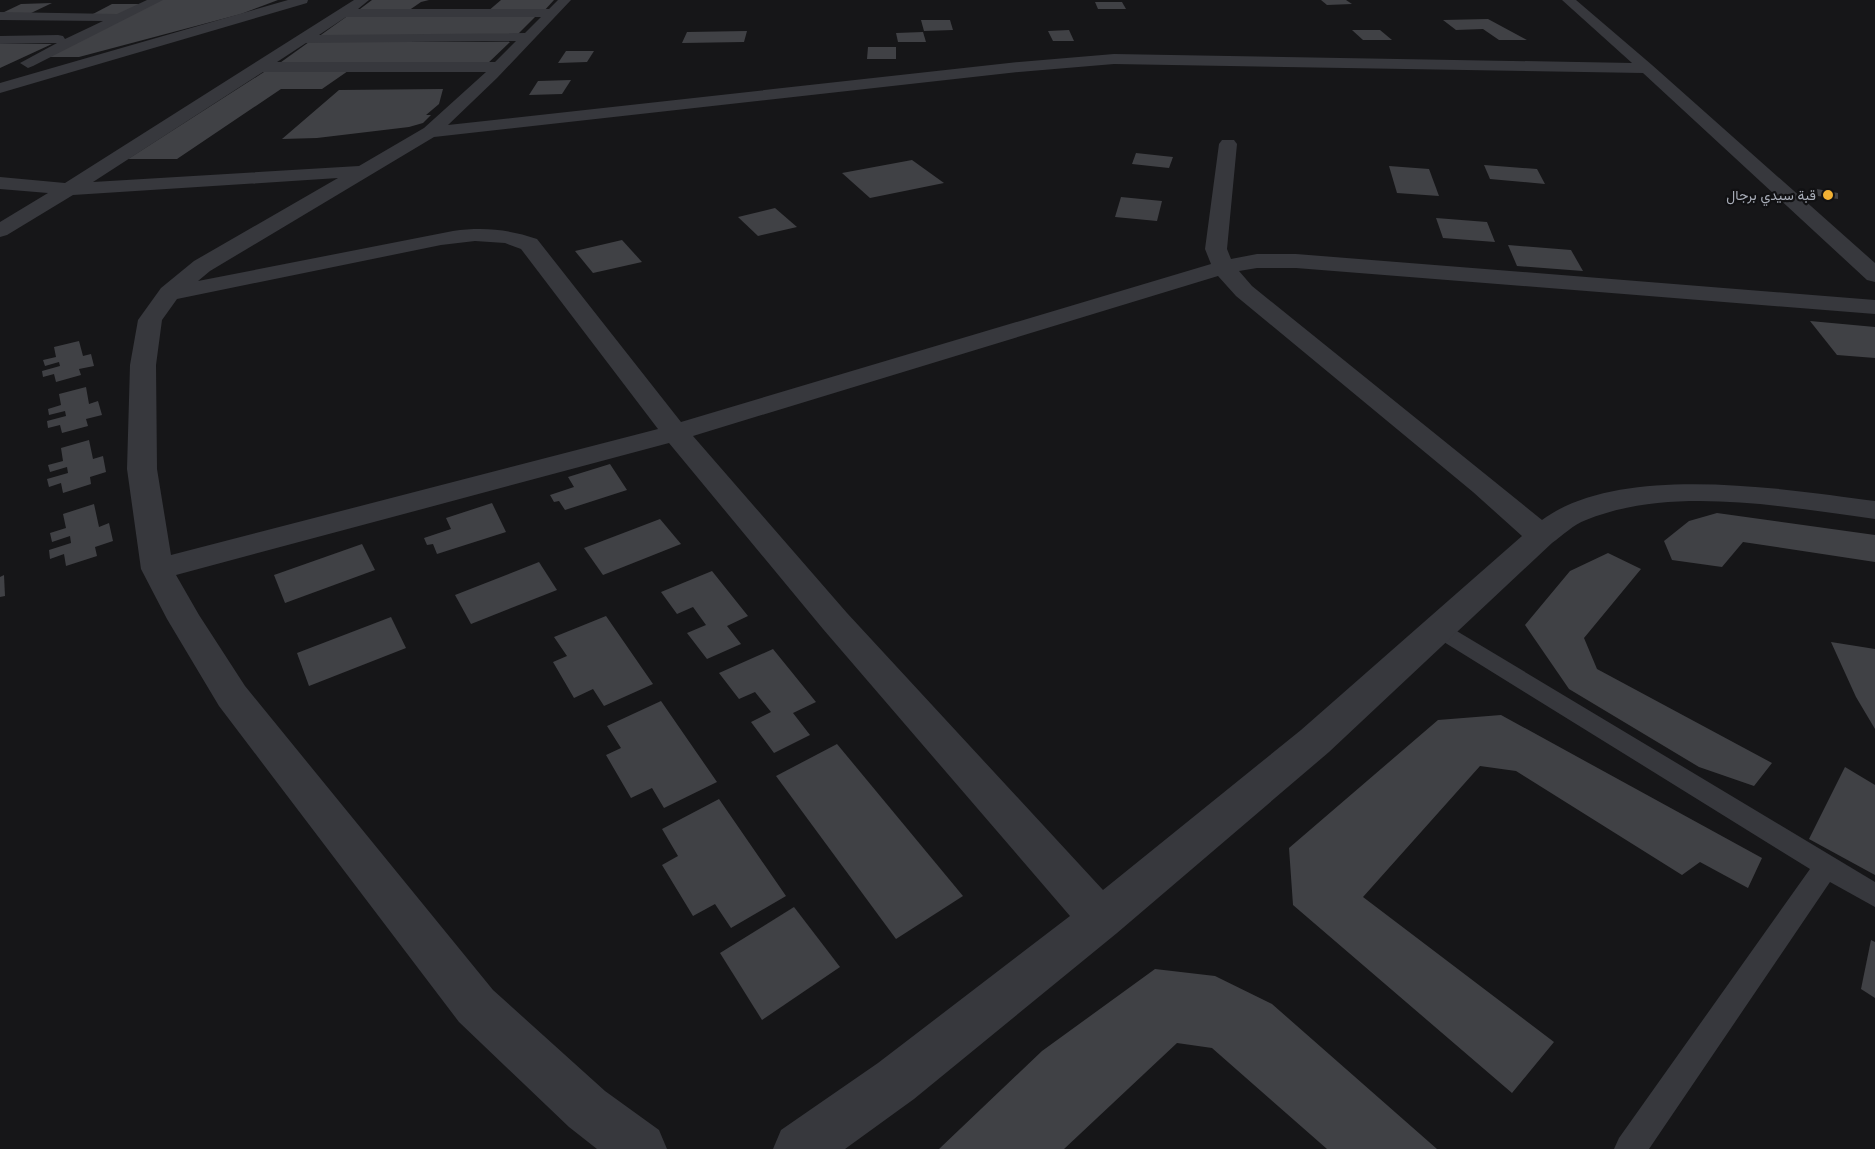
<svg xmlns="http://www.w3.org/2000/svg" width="1875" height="1149" viewBox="0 0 1875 1149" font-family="'Varela Round',Vazirmatn,sans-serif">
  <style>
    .building { fill: #404145 }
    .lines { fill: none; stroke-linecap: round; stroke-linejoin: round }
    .lane { fill: #37383d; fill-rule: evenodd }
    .street { fill: #37383d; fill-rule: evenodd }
    .poi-dot { fill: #f2b134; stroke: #111113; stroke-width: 2 }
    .labels { text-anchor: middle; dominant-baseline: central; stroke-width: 4.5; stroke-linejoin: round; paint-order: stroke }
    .far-poi-label { font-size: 14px; fill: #a8adb8; stroke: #111113; text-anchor: end }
  </style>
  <rect width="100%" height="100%" fill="#161618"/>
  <g class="building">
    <polygon points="160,0 278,0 241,14 79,57 41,57"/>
    <polygon points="372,0 429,0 421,2 408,11 356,12"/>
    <polygon points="501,0 554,0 543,12 487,12"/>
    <polygon points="1321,0 1346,0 1352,4 1327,5"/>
    <polygon points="1095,2 1122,2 1126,9 1098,9"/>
    <polygon points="52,3 29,14 0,14 21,4"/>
    <polygon points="112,4 143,4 122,15 91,15"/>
    <polygon points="536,16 515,37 318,37 346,17"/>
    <polygon points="1488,19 1527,40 1499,40 1483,29 1456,30 1443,20"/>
    <polygon points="921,20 950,20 953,30 924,31"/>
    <polygon points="1069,30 1074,41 1053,41 1048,31"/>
    <polygon points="1352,30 1380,30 1392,40 1363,40"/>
    <polygon points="747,31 744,42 682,43 687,32"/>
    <polygon points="923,32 926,42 898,42 896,33"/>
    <polygon points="309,42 510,42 486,65 277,65"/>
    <polygon points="0,44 52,44 0,68"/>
    <polygon points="868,47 896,47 896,59 867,59"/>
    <polygon points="566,51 594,51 587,62 558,63"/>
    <polygon points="348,71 322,89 281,89 177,159 128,159 264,72"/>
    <polygon points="571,80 562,94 529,95 538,81"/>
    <polygon points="443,89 439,104 426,115 431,115 423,123 409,127 317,138 282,139 339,90"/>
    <polygon points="1136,153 1173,157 1169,168 1132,164"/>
    <polygon points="912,160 944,183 870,198 842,173"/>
    <polygon points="1484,165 1537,169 1545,184 1490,179"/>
    <polygon points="1389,166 1429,169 1439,196 1397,193"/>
    <polygon points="1817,189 1838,193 1838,199 1818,196"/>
    <polygon points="1121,197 1162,201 1157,221 1115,217"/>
    <polygon points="775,208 797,227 758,236 738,217"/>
    <polygon points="1436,218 1487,222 1495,242 1443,238"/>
    <polygon points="622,240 642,262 593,273 575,251"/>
    <polygon points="1508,245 1571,250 1583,271 1517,266"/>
    <polygon points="1810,321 1875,327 1875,358 1837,355"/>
    <polygon points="79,341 83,356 91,354 94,366 79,369 81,375 56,382 54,374 43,377 42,371 60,366 59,362 45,366 43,360 56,357 54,347"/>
    <polygon points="86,387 89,404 98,401 102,415 86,419 88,426 62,433 60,425 48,428 47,421 66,416 65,411 49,415 48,409 61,405 59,394"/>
    <polygon points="89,440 93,459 103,456 106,472 90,477 91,484 63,493 61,483 49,487 47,479 68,473 67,467 50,472 48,465 63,461 61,448"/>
    <polygon points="610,464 627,490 565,510 559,501 554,502 550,495 574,487 568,477"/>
    <polygon points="492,503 506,532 437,554 433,544 427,545 424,538 451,529 446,518"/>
    <polygon points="94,504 99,527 109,523 113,541 95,547 97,556 66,566 64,554 50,559 49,550 71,543 70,536 52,542 50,533 66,528 63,514"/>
    <polygon points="1717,513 1875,535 1875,562 1743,542 1722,567 1672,560 1664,541 1689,521"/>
    <polygon points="660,519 681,544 603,575 584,548"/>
    <polygon points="362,544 375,570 285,603 274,575"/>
    <polygon points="1608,553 1641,569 1584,638 1597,669 1772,763 1754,786 1699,767 1569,689 1525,625 1570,571"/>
    <polygon points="539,562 557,590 471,624 455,595"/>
    <polygon points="712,571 748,616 727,626 741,644 707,659 687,633 706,625 693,607 677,614 661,592"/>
    <polygon points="4,575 5,596 0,597 0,577"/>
    <polygon points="606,616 653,684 604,706 593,689 574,698 553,662 567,656 554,637"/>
    <polygon points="391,617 406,648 309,686 297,653"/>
    <polygon points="1831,642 1875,649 1875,729 1856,697"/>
    <polygon points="773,649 816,702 793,713 810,735 774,753 751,722 771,712 755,692 739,699 719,673"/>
    <polygon points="661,701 717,782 664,808 652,788 631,798 606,755 621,748 607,726"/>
    <polygon points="1501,715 1762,858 1748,888 1700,862 1682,875 1516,771 1480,766 1363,897 1554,1042 1512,1093 1293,905 1289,848 1438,720"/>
    <polygon points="837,744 963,896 896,939 776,776"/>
    <polygon points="1845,767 1875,785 1875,875 1809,839"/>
    <polygon points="719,799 786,896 731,928 715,904 693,916 662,865 678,856 662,829"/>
    <polygon points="794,907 840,967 762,1020 720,953"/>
    <polygon points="1871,940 1875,942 1875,998 1861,989"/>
    <polygon points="1155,969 1215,976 1272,1004 1437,1149 1327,1149 1212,1048 1177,1043 1064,1149 939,1149 1042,1051"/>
  </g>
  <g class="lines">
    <polygon class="lane" points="1438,622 1445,624 1875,882 1875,907 1830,882 1649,1149 1614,1149 1619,1138 1810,869 1431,634 1428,629 1431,624"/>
    <g class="street">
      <polygon points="147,0 163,0 33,66 28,68 20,63 57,43 0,44 0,36 58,35 63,36 65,39 103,21 0,20 0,12 117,14"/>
      <polygon points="288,0 308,0 307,3 0,93 0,83"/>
      <path d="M354 0H369L358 9H549L558 0H571L497 78 448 125 1019 62 1114 54 1632 63 1562 0H1576L1652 65 1875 263V282L1867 280 1643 73 1114 64 1019 72 434 137 210 271 198 281 453 231C483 227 508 229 537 239L681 422 1211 264 1205 249 1219 144 1222 140H1234L1237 144 1227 249 1231 259 1257 254H1296L1875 300V314L1296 268H1257L1239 271 1252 286 1542 520C1620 462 1784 489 1875 501V519C1786 507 1672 485 1586 520 1573 525 1563 535 1552 543L1329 752 1117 933 914 1099 845 1149H773L781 1130 878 1063 1070 916 823 629 669 443 176 575 199 615 245 686 493 990 605 1091 659 1130 667 1149H597L569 1127 459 1022 219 706 167 619 141 569 127 469 130 365 138 320 161 288 194 261 338 178 73 195 7 235 0 237V222L48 193 0 189V177L65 183ZM346 17H541L525 33 319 35ZM516 41 495 62H277L306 43ZM263 72H486L424 128 359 166 93 182ZM475 241 505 243 521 249 658 429 171 555 157 469 156 365 162 320 177 299 441 245ZM1218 276 1236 296 1473 492 1522 536 1301 730 1103 890 847 613 693 436Z"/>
    </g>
  </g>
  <circle class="poi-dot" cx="1828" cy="195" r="6"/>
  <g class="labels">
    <g class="far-poi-label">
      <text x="1816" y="195">قبة سيدي برجال</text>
    </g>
  </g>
</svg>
